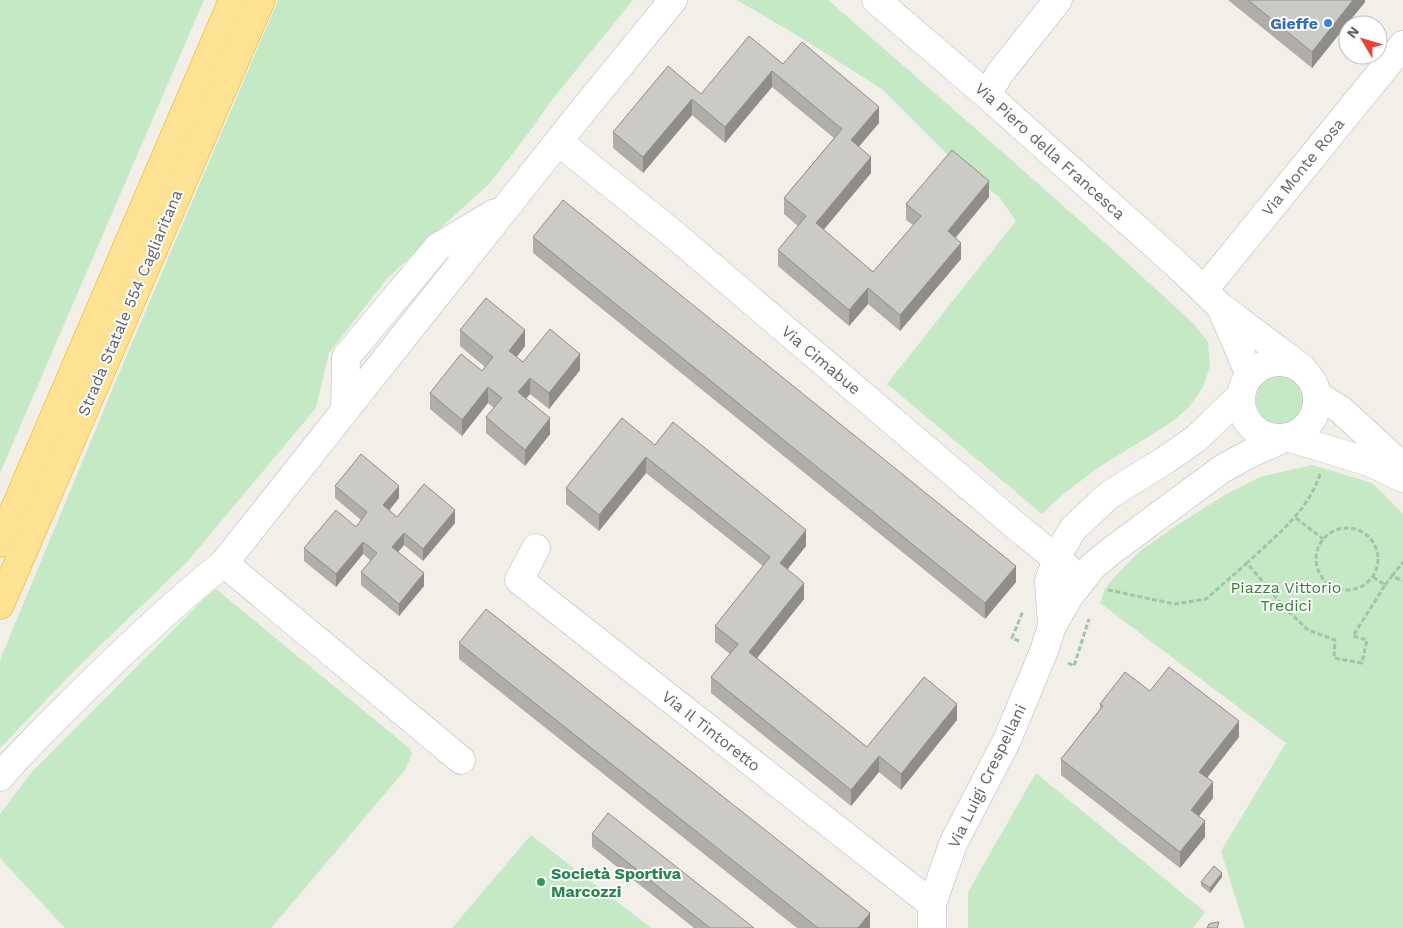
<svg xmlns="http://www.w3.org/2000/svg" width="1403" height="928" viewBox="0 0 1403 928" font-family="'Work Sans',sans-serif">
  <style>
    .green { fill: #c5e8c5 }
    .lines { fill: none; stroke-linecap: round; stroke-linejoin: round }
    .minor-casing { stroke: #b5b8bc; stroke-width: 29 }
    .highway-casing { stroke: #f9ab00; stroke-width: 29 }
    .path { stroke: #9cc7a9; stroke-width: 3; stroke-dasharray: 5 2.5; stroke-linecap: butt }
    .minor { stroke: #fff; stroke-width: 28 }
    .highway { stroke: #fde293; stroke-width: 28 }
    .wall { fill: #afaea9 }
    .shaded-wall { fill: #8f8d8a }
    .building { fill: #cccac5; stroke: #8f8d8a }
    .shop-dot { fill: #3f7fe0; stroke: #fff; stroke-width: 2 }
    .leisure-dot { fill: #2e9e5b; stroke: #fff; stroke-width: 2 }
    .labels { text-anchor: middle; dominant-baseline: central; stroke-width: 4; stroke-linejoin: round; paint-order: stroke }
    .shop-label { font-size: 16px; font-weight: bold; fill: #366cbe; stroke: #fff; text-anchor: end }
    .street-label { font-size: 16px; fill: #5f6368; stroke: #fff }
    .park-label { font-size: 16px; fill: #348238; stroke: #fff }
    .leisure-label { font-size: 16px; font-weight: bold; fill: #27864d; stroke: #fff; text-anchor: start }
  </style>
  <rect width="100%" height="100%" fill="#f1efe8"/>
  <g class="green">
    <polygon points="0,0 204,0 0,473"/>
    <polygon points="278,0 633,0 551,101 530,131 490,183 434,234 386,280 329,353 316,408 187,562 79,666 0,748 0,660 115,383"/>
    <polygon points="737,0 828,0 993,144 1113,250 1195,325 1208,342 1210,366 1203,387 1189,407 1172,422 1099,467 1062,495 1042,514 887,384 1016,221 1000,198 958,165 883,90 800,37"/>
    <circle cx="1280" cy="400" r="24"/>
    <polygon points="1312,465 1372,483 1403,514 1403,928 1245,928 1221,851 1286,743 1100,603 1105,589 1114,577 1140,551 1176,526 1223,496 1260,477"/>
    <polygon points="216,589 409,748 412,754 405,770 271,928 65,928 0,858 0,814 31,773 203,600"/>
    <polygon points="1036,773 1205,912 1193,928 968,928 968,892"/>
    <polygon points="531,835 651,928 452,928"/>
  </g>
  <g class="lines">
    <defs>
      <g id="minor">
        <polyline points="876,0 987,95 1175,263 1221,307 1302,368"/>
        <polyline points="987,95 1000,73 1058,0"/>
        <polyline points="559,142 671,232 1016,526 1082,580"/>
        <polyline points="1204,290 1403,45"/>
        <polyline points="1221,308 1250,375"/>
        <circle cx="1279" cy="400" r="38"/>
        <polyline points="1317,395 1341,410 1403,467"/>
        <polyline points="345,410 346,357 438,247 495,213"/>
        <polyline points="536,548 519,580 932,904"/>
        <polyline points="224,563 461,760"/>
        <polyline points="1052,626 1049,581 1059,552 1073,529 1109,495 1164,461 1197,438 1241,395"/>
        <path d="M0 777C27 745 58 716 88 686 132 643 176 601 224 563L577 118 673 0"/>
        <polyline points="932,928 932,904 953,844 1007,740 1044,651 1052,626 1070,595 1093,566 1111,551 1222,469 1251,453 1287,437 1369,462 1403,478"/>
      </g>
      <g id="highway">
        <polyline points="0,543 233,0"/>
        <polyline points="0,605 261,0"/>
      </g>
    </defs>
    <use href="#minor" class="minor-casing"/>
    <use href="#highway" class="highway-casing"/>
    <g class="path">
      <path d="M1320 474C1308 512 1275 536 1247 563L1283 606 1308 630 1335 640 1334 658 1362 663 1367 640 1353 636 1385 585 1373 577"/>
      <polyline points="1296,518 1323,539"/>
      <circle cx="1347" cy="559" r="31"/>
      <polyline points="1392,576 1403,562"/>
      <polyline points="1385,585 1392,576 1403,581"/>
      <polyline points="1108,590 1175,604 1206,599 1247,563"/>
      <polyline points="1019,641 1012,638 1023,611"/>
      <polyline points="1068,663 1074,666 1089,619"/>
    </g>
    <use href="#minor" class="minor"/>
    <use href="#highway" class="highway"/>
  </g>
  <g class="wall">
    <polygon points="1228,0 1365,0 1365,2 1312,68"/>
    <polygon points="783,64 879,123 859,146 871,173 823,230 873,272 913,225 906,220 906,204 989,197 955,238 961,259 900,331 868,304 849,326 778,266 778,250 798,226 784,214 784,198 834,138 772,87 725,143 692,115 643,173 613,148 613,132 701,94"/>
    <polygon points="533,237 1016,582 985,619 533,253"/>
    <polygon points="460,330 525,346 516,357 523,362 580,370 549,409 530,394 526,398 550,434 525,466 486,433 486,417 494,408 488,403 462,436 430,409 430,393 482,371 485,367 460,346"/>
    <polygon points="655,445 806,546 787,569 804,599 757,658 867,747 957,720 901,790 879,772 851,806 711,693 711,677 730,654 715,642 715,626 763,566 646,473 599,531 566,504 566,488"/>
    <polygon points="335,486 399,498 389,510 397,517 455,523 423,561 404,545 398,552 424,586 399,616 361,585 361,572 371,561 363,554 336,587 304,561 304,548 356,527 361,520 335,498"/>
    <polygon points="459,643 870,928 797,928 459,659"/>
    <polygon points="1150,691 1239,737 1207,778 1213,798 1199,816 1205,837 1180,868 1061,775 1061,759 1100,709 1100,704"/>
    <polygon points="592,834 754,928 694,928 592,847"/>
    <polygon points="1222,877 1210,893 1201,886 1201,882"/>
  </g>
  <g class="shaded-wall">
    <polygon points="1353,0 1365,0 1365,2 1312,68 1312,52"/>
    <polygon points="772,71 772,87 725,143 725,127"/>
    <polygon points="692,99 692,115 643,173 643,157"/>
    <polygon points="879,107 879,123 851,156 851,140"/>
    <polygon points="871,157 871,173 816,239 816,223"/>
    <polygon points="989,181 989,197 948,247 948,231"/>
    <polygon points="961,243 961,259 900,331 900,315"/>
    <polygon points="868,288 868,304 849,326 849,310"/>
    <polygon points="525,330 525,346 509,367 509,351"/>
    <polygon points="580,354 580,370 549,409 549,393"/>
    <polygon points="530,378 530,394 518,408 518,392"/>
    <polygon points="488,387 488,403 462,436 462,420"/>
    <polygon points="550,418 550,434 525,466 525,450"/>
    <polygon points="646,457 646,473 599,531 599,515"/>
    <polygon points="399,486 399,498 383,518 383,505"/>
    <polygon points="455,510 455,523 423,561 423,549"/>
    <polygon points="806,530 806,546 780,579 780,563"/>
    <polygon points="404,533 404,545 392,559 392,547"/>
    <polygon points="363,542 363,554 336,587 336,574"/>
    <polygon points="1016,566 1016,582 985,619 985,603"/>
    <polygon points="424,573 424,586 399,616 399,604"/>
    <polygon points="804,583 804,599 749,668 749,652"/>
    <polygon points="957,704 957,720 901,790 901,774"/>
    <polygon points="1239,721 1239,737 1199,788 1199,772"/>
    <polygon points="879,756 879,772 851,806 851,790"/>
    <polygon points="1213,782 1213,798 1191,826 1191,810"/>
    <polygon points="1205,821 1205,837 1180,868 1180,852"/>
    <polygon points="1222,873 1222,877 1210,893 1210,888"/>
    <polygon points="870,913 870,928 858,928"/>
  </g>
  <g class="building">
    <polygon points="1248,0 1353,0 1312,52"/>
    <polygon points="749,36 783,64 802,42 879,107 851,140 871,157 816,223 873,272 921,216 906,204 952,150 989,181 948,231 961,243 900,315 868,288 849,310 778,250 806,216 784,198 842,129 772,71 725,127 692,99 643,157 613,132 668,66 701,94"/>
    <polygon points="563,200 1016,566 985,603 533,237"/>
    <polygon points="486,298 525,330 509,351 523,362 550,329 580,354 549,393 530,378 518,392 550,418 525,450 486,417 502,398 488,387 462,420 430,393 461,354 482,371 493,357 460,330"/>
    <polygon points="622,418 655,445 673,422 806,530 780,563 804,583 749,652 867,747 924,677 957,704 901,774 879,756 851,790 711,677 738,644 715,626 770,557 646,457 599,515 566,488"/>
    <polygon points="361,454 399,486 383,505 397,517 424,484 455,510 423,549 404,533 392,547 424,573 399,604 361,572 377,553 363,542 336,574 304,548 336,510 356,527 367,512 335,486"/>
    <polygon points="486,609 870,913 858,928 818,928 459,643"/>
    <polygon points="1169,667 1239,721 1199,772 1213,782 1191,810 1205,821 1180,852 1061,759 1103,706 1100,704 1125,672 1150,691"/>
    <polygon points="608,813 754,928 710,928 592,834"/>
    <polygon points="1214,866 1222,873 1210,888 1201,882"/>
    <polygon points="1217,922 1219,922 1217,928 1207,928 1209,924"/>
  </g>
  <circle class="shop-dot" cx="1328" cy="23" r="5"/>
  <circle class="leisure-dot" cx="541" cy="882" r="5"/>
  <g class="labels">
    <g class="shop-label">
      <text x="1318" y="23">Gieffe</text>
    </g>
    <g class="street-label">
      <text transform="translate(1050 151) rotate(42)">Via Piero della Francesca</text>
      <text transform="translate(1303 167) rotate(-51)">Via Monte Rosa</text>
      <text transform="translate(130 303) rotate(-67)">Strada Statale 554 Cagliaritana</text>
      <text transform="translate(821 360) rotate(40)">Via Cimabue</text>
      <text transform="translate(711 731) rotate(38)">Via Il Tintoretto</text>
      <text transform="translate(987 776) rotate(-64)">Via Luigi Crespellani</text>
    </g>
    <g class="park-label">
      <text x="1286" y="587">Piazza Vittorio<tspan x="1286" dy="18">Tredici</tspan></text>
    </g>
    <g class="leisure-label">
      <text x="551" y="873">Società Sportiva<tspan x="551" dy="18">Marcozzi</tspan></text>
    </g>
  </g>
  <g transform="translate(1363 40) rotate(308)"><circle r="24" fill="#ffffff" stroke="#bfc1c3"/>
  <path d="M0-4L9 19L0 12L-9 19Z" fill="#ea4335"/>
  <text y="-8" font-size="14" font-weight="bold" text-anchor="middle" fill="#5f6368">N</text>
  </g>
</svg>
